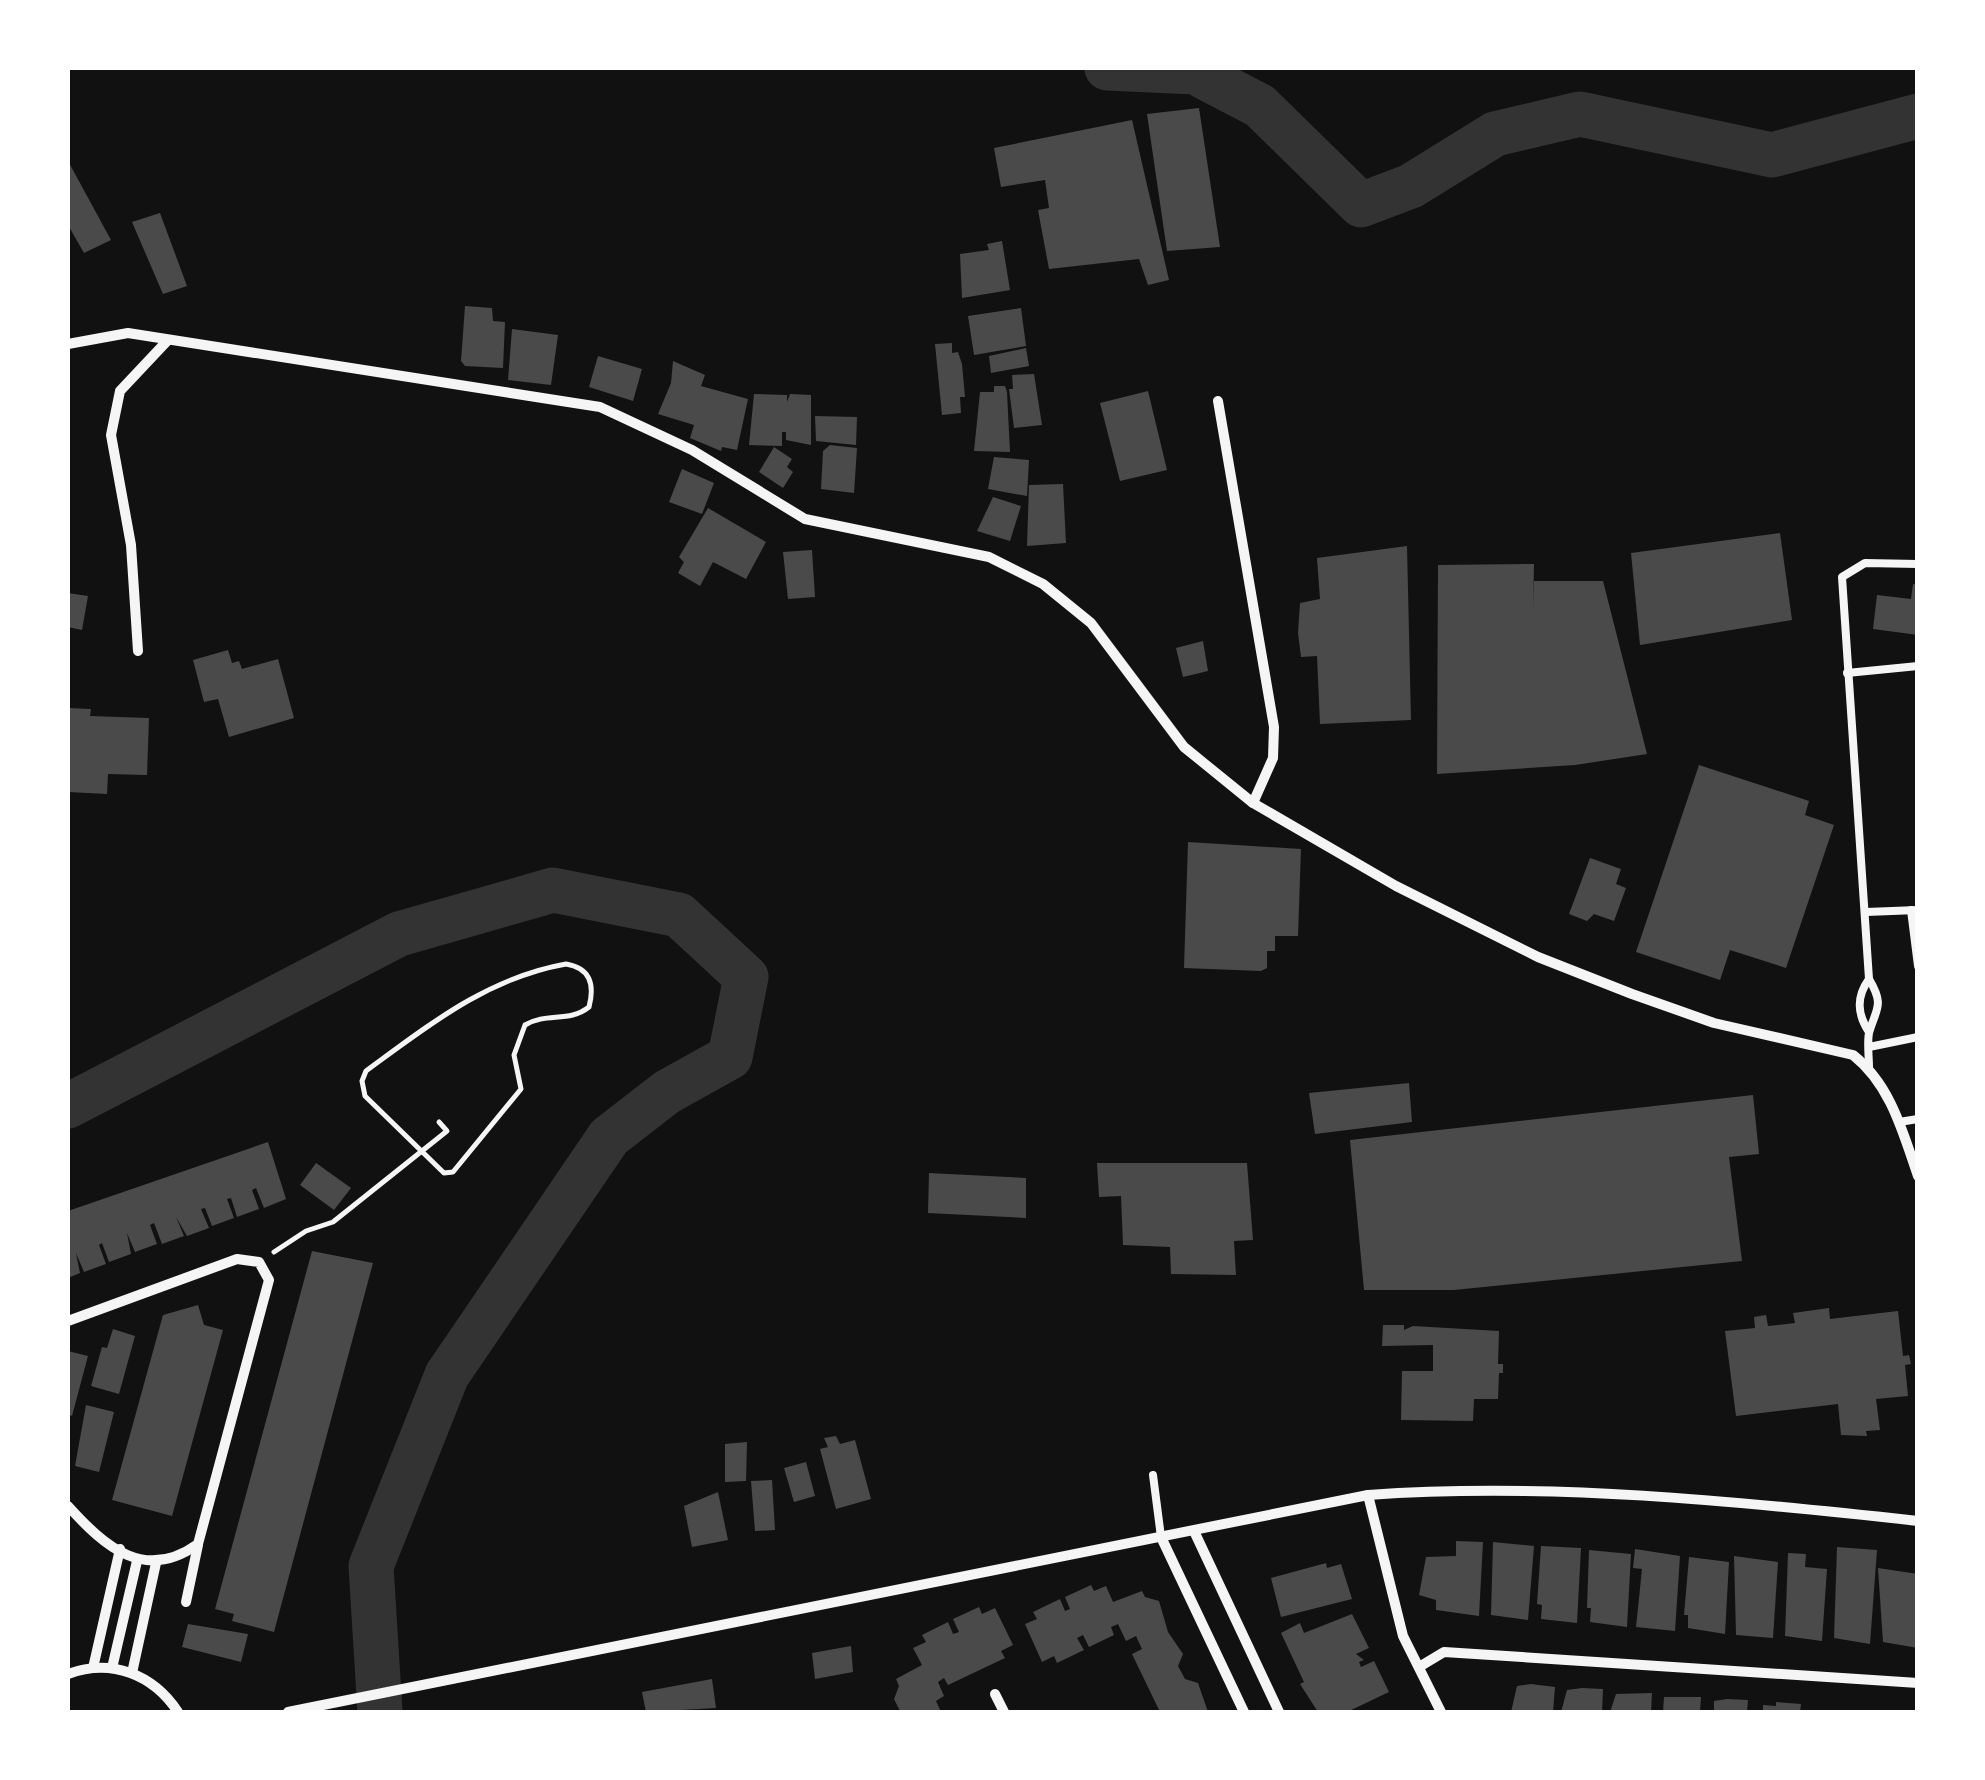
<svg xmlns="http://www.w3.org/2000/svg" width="1985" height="1780" viewBox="0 0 1985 1780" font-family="'Public Sans',sans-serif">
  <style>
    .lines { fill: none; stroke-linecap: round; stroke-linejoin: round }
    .river { stroke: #333; stroke-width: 45 }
    .building { fill: #4a4a4a }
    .path { stroke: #f5f5f5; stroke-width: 5 }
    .service { stroke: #f5f5f5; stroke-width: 8 }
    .minor { stroke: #f5f5f5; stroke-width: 10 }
  </style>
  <rect width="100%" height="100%" fill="#111"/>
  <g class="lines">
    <g class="river">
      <polyline points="1107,68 1195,72 1260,106 1361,205 1411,186 1495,134 1580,114 1772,155 1918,116"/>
      <polyline points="68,1106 399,934 553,890 679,915 746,977 730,1057 667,1092 609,1137 447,1375 371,1566 380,1712"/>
    </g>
  </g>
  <g class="building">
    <polygon points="1199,108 1220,247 1167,251 1147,114"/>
    <polygon points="1132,120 1169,280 1148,285 1139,259 1049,269 1038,210 1049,208 1045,180 1001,187 994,148"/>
    <polygon points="68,161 111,240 84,253 68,225"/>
    <polygon points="160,213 187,286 163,294 132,222"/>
    <polygon points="1002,241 1010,290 962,298 960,254 989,250 987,244"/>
    <polygon points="465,306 492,308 493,321 505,322 503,368 465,366 461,361"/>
    <polygon points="1021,308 1026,346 974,355 968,316"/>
    <polygon points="512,329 558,335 551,385 508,380"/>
    <polygon points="952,343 952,353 958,352 962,364 965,397 960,397 961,413 942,415 935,344"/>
    <polygon points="1026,348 1029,366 991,373 989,356"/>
    <polygon points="598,356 642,369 633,401 589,387"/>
    <polygon points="673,361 705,375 701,386 748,399 737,450 722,447 721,451 690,438 694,425 658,414 671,383"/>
    <polygon points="1034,374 1042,425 1014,428 1009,389 1013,389 1012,375"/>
    <polygon points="994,386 1005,386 1007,392 1010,452 974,451 980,392 994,392"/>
    <polygon points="1148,391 1167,470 1120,481 1100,403"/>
    <polygon points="754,394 787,395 787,402 790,394 811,395 811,445 786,440 786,432 782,432 782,446 749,445"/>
    <polygon points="815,416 857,417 856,445 816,441"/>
    <polygon points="830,445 857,448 854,493 821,489 823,451"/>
    <polygon points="774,447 792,459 787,467 793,472 783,488 759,472"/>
    <polygon points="994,457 1029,460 1027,496 988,489"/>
    <polygon points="682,469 714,483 702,514 669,502"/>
    <polygon points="1063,484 1066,543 1027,546 1029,485"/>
    <polygon points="993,497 1021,506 1010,541 977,531"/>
    <polygon points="708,508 766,542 746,579 713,562 700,586 678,573 684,562 679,557"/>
    <polygon points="1780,533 1792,620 1640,645 1631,553"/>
    <polygon points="1407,546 1411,720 1320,724 1317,656 1301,657 1298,633 1300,603 1320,599 1317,558"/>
    <polygon points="812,550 815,597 788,599 783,552"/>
    <polygon points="1534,564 1533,610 1534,581 1603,581 1647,754 1575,765 1437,774 1438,565"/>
    <polygon points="1913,584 1918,585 1918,635 1873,629 1877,595 1911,599"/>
    <polygon points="68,593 88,596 82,630 68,627"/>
    <polygon points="1203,641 1208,671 1183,677 1176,648"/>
    <polygon points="228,650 232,663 239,661 242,669 278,659 294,718 229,737 218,699 204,702 193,660"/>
    <polygon points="68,708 91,709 90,716 149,718 147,775 108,774 107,794 68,792"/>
    <polygon points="1699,765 1809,801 1805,815 1834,825 1786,968 1730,950 1720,980 1636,952"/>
    <polygon points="1188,842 1301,849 1298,936 1275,936 1275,951 1267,951 1267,968 1261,971 1184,968"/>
    <polygon points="1590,858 1621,869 1616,884 1626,888 1614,921 1594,914 1587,921 1569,914"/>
    <polygon points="1409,1083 1412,1122 1315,1134 1309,1093"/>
    <polygon points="1753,1095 1759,1154 1729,1157 1742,1261 1454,1290 1364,1290 1350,1140"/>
    <polygon points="268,1142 286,1199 264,1208 256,1188 252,1190 259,1209 237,1217 231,1198 227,1199 234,1218 212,1226 205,1208 201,1209 209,1228 187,1236 176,1217 184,1236 162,1244 154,1223 150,1225 157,1244 135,1252 127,1233 131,1254 109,1262 102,1243 99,1245 106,1264 84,1272 76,1253 80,1273 68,1278 68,1211"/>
    <polygon points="316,1163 351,1188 334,1210 300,1185"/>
    <polygon points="1097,1163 1247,1163 1253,1240 1234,1241 1236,1275 1171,1274 1170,1247 1123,1245 1121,1196 1099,1197"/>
    <polygon points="929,1173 1026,1178 1026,1218 928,1213"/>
    <polygon points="312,1251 373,1263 274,1632 232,1621 234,1614 215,1609"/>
    <polygon points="198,1305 204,1325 223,1330 172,1516 112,1500 163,1315"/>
    <polygon points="1829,1308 1830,1319 1898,1311 1903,1356 1909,1355 1911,1364 1905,1365 1908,1396 1876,1399 1880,1430 1866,1431 1867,1436 1841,1435 1838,1404 1736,1416 1725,1331 1755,1328 1754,1317 1766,1315 1768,1326 1795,1323 1793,1313"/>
    <polygon points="1383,1325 1404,1325 1404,1330 1413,1326 1499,1331 1498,1364 1503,1364 1503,1373 1499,1373 1498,1399 1474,1399 1473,1421 1401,1420 1402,1371 1433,1371 1433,1345 1382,1346"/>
    <polygon points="113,1329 135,1336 119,1394 91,1386 102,1347 107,1348"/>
    <polygon points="68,1351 88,1356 72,1416 68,1414"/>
    <polygon points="86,1405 114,1412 99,1472 75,1466"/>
    <polygon points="836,1436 840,1444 855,1440 871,1499 836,1509 820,1449 828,1447 824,1438"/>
    <polygon points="747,1442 746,1481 725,1482 725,1444"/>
    <polygon points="806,1462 815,1496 794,1502 784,1468"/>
    <polygon points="772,1480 775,1530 755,1531 751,1481"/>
    <polygon points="718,1492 728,1540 692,1547 684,1506"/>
    <polygon points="1456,1541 1483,1542 1479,1616 1436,1610 1436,1600 1419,1595 1426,1557 1456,1556"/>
    <polygon points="1493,1542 1534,1546 1528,1620 1491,1615"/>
    <polygon points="1541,1546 1581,1548 1577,1623 1541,1619 1542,1605 1537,1604"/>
    <polygon points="1837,1547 1877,1550 1870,1644 1834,1638"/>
    <polygon points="1635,1549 1680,1556 1675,1631 1636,1627 1642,1569 1633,1568"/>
    <polygon points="1589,1550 1631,1554 1627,1627 1590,1622 1591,1608 1587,1608"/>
    <polygon points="1788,1553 1806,1554 1805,1567 1827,1569 1822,1641 1785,1636"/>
    <polygon points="1734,1556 1778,1562 1773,1638 1736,1635"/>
    <polygon points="1689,1557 1729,1562 1725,1634 1688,1628 1688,1615 1684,1615"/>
    <polygon points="1326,1563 1327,1568 1341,1564 1352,1599 1281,1617 1271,1578"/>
    <polygon points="1878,1568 1918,1574 1918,1648 1883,1642"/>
    <polygon points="1091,1585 1094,1591 1106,1586 1113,1602 1142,1591 1145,1597 1159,1601 1168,1632 1183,1654 1178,1666 1185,1679 1198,1683 1208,1712 1160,1712 1132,1654 1142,1649 1136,1636 1126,1641 1118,1624 1111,1627 1114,1635 1089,1647 1083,1635 1077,1638 1084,1650 1057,1663 1054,1656 1042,1662 1025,1624 1037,1619 1033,1612 1060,1599 1065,1611 1070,1609 1065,1597"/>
    <polygon points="979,1607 982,1614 995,1608 1013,1645 1001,1651 1005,1658 948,1685 944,1678 938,1682 944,1696 936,1701 941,1712 900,1711 894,1699 899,1686 896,1679 922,1665 913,1648 926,1642 922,1635 948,1622 953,1634 959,1632 953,1619"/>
    <polygon points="1352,1614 1369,1648 1356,1654 1364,1660 1359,1662 1361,1667 1374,1661 1389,1692 1347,1712 1318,1712 1300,1684 1304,1682 1281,1633 1300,1623 1304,1633"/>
    <polygon points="188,1624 248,1634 241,1662 182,1647"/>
    <polygon points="851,1646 853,1672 815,1679 812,1653"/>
    <polygon points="712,1679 716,1708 646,1712 642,1692"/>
    <polygon points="1531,1684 1555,1687 1553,1712 1511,1712 1517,1686"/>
    <polygon points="1582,1688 1603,1689 1602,1712 1561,1712 1567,1690"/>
    <polygon points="1652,1693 1651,1712 1610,1712 1616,1694"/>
    <polygon points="1664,1697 1701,1697 1700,1712 1663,1712"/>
    <polygon points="1727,1699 1748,1700 1747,1712 1714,1712 1714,1701"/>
    <polygon points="1776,1702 1801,1704 1800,1712 1763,1712 1763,1705 1776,1706"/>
  </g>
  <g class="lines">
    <g class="path">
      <path d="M566 964C590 968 595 984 589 1007 569 1023 547 1012 525 1025L514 1055 521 1089 453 1172 444 1173 365 1096 362 1081 366 1071C429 1025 487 978 566 964Z"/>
      <polyline points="274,1252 306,1231 333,1222 447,1131 439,1122"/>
    </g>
    <g class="service">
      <polyline points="1847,673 1918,666"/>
      <polyline points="1911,910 1918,966"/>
      <polyline points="1866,912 1918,910"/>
      <polyline points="1869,979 1842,577 1865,563 1918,564"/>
      <polyline points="1869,1047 1918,1037"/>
      <path d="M1869 1067C1869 1057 1867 1043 1869 1033 1876 1008 1885 1006 1869 979 1856 997 1857 1014 1869 1032"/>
      <polyline points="1899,1122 1918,1119"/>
      <polyline points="1153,1475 1161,1537"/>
    </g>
    <g class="minor">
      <path d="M68 344 128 333 600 407 692 450 805 519 989 557 1043 584 1091 623 1184 747 1253 803 1396 886 1538 957 1632 994 1714 1023 1853 1055C1891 1085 1903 1133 1918 1176"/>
      <polyline points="1218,401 1274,727 1273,758 1253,803"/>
      <polyline points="138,651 131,545 111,435 120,391 168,340"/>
      <path d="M68 1321 237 1259 259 1262 269 1280 198 1544C145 1582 106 1548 68 1506"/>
      <polyline points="1368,1495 1403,1636 1441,1712"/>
      <polyline points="1194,1531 1279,1712"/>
      <polyline points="1161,1537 1244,1712"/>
      <polyline points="186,1602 198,1545"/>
      <polyline points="1419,1667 1444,1652 1918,1683"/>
      <polyline points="93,1668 120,1549"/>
      <polyline points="112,1668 137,1561"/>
      <polyline points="132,1673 156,1563"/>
      <path d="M68 1674C111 1658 153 1674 178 1712"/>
      <polyline points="995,1694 1004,1712"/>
      <path d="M288 1712 1368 1495C1551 1482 1735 1501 1918 1521"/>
    </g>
  </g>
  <rect width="1985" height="1780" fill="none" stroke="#ffffff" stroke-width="140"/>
</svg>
